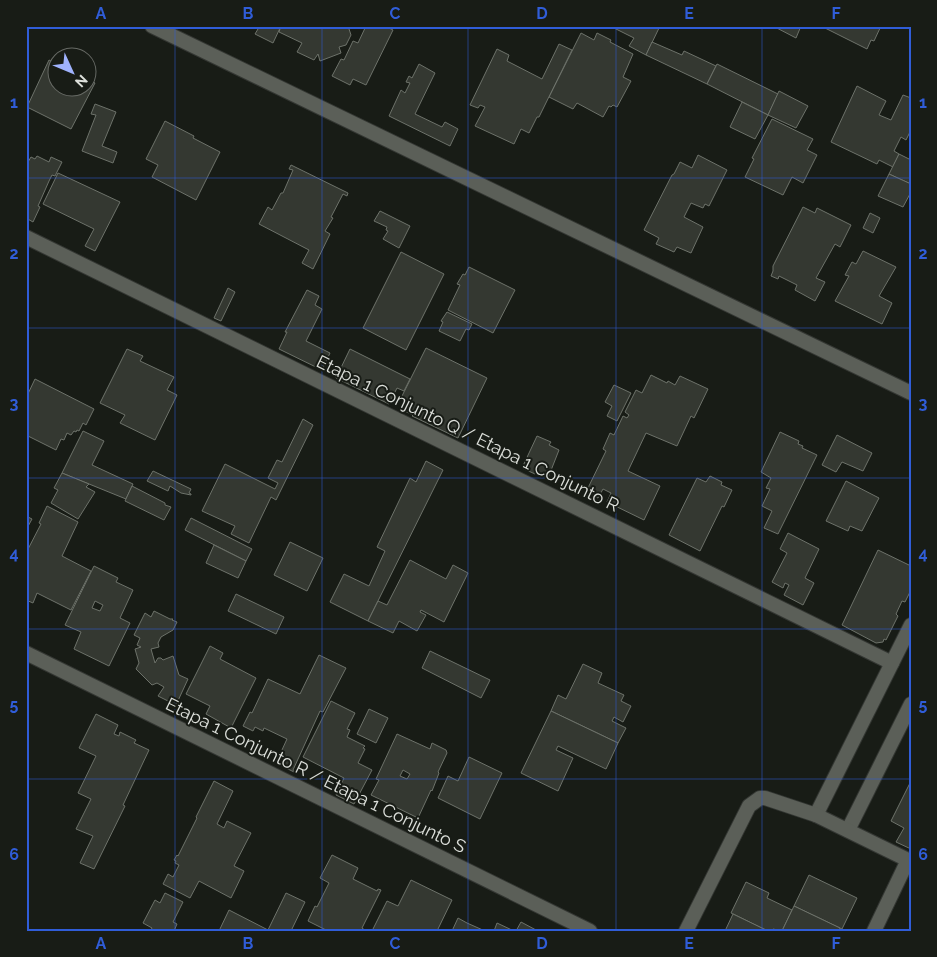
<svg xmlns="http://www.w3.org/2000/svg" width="937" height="957" viewBox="0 0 937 957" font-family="Raleway,sans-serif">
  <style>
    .building { fill: #343831; stroke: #6d726a; fill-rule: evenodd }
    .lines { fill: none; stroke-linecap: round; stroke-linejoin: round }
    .minor-casing { stroke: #343733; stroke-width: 16 }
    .tertiary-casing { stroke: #343733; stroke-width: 16 }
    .minor { stroke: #5b5f58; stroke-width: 14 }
    .tertiary { stroke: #5b5f58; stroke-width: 14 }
    .grid { fill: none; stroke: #305dd8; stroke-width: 1; stroke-opacity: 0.55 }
    .labels { text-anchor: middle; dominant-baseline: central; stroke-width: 4; stroke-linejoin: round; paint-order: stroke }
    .street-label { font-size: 18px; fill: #dde0db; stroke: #181c16 }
    .neatline { fill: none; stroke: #305dd8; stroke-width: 2 }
    .grid-label { font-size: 16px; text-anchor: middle; font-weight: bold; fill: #305dd8 }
  </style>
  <rect width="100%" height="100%" fill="#181c16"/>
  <g class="building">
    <polygon points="253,26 281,26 273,43 255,34 258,29"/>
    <polygon points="281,26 348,26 351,35 346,45 339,47 341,53 320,61 318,54 314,60 297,52 302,43 279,32"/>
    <polygon points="366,26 385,26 393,30 366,85 353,79 350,85 332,76 341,59 344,60 353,41 358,43"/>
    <polygon points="610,26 660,26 646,55 629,46 634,38"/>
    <polygon points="773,26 801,26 796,38"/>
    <polygon points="821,26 881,26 874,41 871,40 867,49"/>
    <polygon points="581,33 594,40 597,33 611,40 610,42 633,54 623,77 631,81 617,107 613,105 611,107 609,106 603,117 577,103 573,109 549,97"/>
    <polygon points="652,42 682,55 684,51 716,66 707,84 646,55"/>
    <polygon points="559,44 572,50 539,117 537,117 529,133 521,129 514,144 475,126 485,107 480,105 478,108 470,105 497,49 509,55 507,61 542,79"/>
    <polygon points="49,60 58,64 58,88 88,88 88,79 95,83 71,129 27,107"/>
    <polygon points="419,64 435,73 415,114 442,127 445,122 458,129 450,146 389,116 401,90 405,93 410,83 406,82 409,76 412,78"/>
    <polygon points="717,64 778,94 768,115 707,84"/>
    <polygon points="857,86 886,101 879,115 891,120 903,95 911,98 911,130 906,140 901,137 894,151 899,154 893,167 879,160 877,164 831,142"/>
    <polygon points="779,91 808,106 796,128 768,115"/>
    <polygon points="742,102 768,115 755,139 730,127"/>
    <polygon points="95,104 116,112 102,146 117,152 113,163 82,151 96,115 91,114"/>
    <polygon points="772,119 813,139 807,150 817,155 803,183 792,177 783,195 745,177 754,159 752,158"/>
    <polygon points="165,121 194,136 193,138 220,152 196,200 152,177 158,165 146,159"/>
    <polygon points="899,154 911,160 911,184 889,174"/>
    <polygon points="698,155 727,170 709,206 705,204 703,208 691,203 684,217 703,227 691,253 677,247 674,252 656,244 659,238 644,230 672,175 674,174 680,162 692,168"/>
    <polygon points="37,156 49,162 51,157 62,162 55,176 52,175 49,181 38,206 40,207 33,222 26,218 26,161 28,162 31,157 35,159"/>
    <polygon points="291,165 348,193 347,196 343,194 331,217 333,218 325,231 330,234 313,269 302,263 309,250 259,224 268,207 272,210 281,193 283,193 293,170 289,169"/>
    <polygon points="58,173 120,202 95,251 85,246 94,229 43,204"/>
    <polygon points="889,174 911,184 911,192 903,207 878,196"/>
    <polygon points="803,207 815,213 817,208 851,225 840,247 835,244 816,278 825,282 815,301 795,290 797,285 779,276 778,279 771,276 773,271 773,266"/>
    <polygon points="380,211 410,226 399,248 383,239 388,231 386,230 387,227 374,221"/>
    <polygon points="870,213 880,218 873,233 863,228"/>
    <polygon points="863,251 896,267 879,296 892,303 882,324 835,301 849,276 845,275 852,262 856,264"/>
    <polygon points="401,252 444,274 406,350 363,328"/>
    <polygon points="469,267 515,290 493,333 448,310 460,285 457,284 463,274 465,275"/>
    <polygon points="228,288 235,292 221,321 214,318"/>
    <polygon points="307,290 319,296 315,305 322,309 306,341 330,353 322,370 279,349 287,332 285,332"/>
    <polygon points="447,312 472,324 469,330 466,329 460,341 439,331 443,322 441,321"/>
    <polygon points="426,348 487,378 458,438 412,416 413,415 400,409 405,400 401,398"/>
    <polygon points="127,349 143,356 140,361 174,377 167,390 177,395 155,440 120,423 125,415 100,403"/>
    <polygon points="350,349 410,379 404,391 397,388 389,404 336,378"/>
    <polygon points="651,375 667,383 668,381 675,385 680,376 708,389 694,418 691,416 677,446 646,433 628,471 660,486 644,520 607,502 611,493 603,489 598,498 586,492 606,451 603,449 610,433 614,435 623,416 627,418 629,415 625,412 636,390 642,393"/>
    <polygon points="35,379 94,409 86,425 83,423 79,431 77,430 76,432 74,431 71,435 67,433 64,440 61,439 56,450 26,435 26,398"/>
    <polygon points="614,385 631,393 617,421 607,416 612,406 605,402"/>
    <polygon points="303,419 313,425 276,500 271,497 249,543 231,534 235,526 202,511 225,464 275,489 278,483 268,478 277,460 282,462"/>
    <polygon points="83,431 104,441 92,465 133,484 126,499 62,473"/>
    <polygon points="780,432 799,441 798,444 803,446 802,448 817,455 778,534 764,528 772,511 762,506 770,489 766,488 771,478 761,472"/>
    <polygon points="837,435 872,453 863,471 842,462 836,472 822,465"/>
    <polygon points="537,436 551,442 549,445 559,450 548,478 536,472 535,474 522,468"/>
    <polygon points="426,461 443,470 368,621 330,602 344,574 369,586 385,551 377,547 410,478 416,482"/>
    <polygon points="153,471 191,489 189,493 191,494 191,495 181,493 170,486 168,491 147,481"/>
    <polygon points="62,473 89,484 86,487 95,492 78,519 51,503 58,490 54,488"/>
    <polygon points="710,476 722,482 721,485 732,490 724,507 722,506 700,551 669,535 697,478 706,482"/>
    <polygon points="846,481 879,498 862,531 850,526 848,531 826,521"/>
    <polygon points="132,486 165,503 165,505 171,507 164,520 125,501"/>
    <polygon points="47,506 78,522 62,556 91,571 71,610 37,593 33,603 26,600 26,553 41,524 39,523"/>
    <polygon points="26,516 32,519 26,530"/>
    <polygon points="191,518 252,549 246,561 185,530"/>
    <polygon points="788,533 819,549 805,578 814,583 803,605 784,595 789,585 785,583 783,588 772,582 787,553 780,549"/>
    <polygon points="290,542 323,558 307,591 274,575"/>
    <polygon points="214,545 246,561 238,578 206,563"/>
    <polygon points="878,550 911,566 911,590 905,602 902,601 896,614 898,616 886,640 884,639 883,642 876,643 842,625"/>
    <polygon points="410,560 446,579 453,565 468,573 444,622 421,610 420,612 426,615 417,631 399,621 393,633 368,621 378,601 387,605"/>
    <path d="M94 566 118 578 116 582 133 590 120 618 130 623 109 666 74 649 81 632 65 625ZM95 601 103 605 100 611 92 608Z"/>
    <polygon points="236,594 284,617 276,634 228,611"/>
    <polygon points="154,611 170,619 173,619 172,620 177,622 173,630 161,637 158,643 159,647 151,649 155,663 158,658 161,658 163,660 173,656 179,675 188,679 176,705 158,696 164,687 157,683 152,685 136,669 139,663 135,649 141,647 137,645 140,638 134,635 145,613 151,617"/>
    <polygon points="210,646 223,653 220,659 256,678 231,728 206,714 210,706 186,694"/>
    <polygon points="430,651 490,680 481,698 422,668"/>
    <polygon points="319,655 346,668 323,712 320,711 293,770 294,772 276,763 287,739 264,728 263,731 255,727 253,731 243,726 250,712 252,713 268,679 300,694"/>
    <polygon points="583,664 602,673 598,683 624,695 621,701 631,706 623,722 614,717 612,721 626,728 618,743 551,711 558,695 566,699"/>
    <polygon points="331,701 355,713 347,729 350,730 347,737 365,746 363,748 365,749 358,763 372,770 354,804 336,795 344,778 303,757"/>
    <polygon points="369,709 388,718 376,743 357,734"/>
    <polygon points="551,711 618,743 606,769 558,746 556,750 573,758 558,791 521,773"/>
    <polygon points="96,714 118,725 114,734 119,736 120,732 136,740 134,743 149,750 123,805 125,806 94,869 80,863 93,836 76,829 91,799 78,793 96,756 79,748"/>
    <path d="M397 734 430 749 432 743 446 750 447 753 438 772 439 773 432 791 431 790 418 818 371 795 379 780 376 779ZM403 770 410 774 407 779 400 776Z"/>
    <polygon points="469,757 502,773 480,819 438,798 448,776 458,781"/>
    <polygon points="214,781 233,791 217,824 224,828 227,821 251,833 234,866 244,871 231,898 199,881 190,898 163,884 168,874 173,877 179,865 175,863 176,861 174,860 177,855 178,856 197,818 196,817"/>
    <polygon points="911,781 911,849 896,842 904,828 891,821"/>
    <polygon points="332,855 358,868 353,879 377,891 378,889 381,890 362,928 366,931 328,931 308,921 315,906 317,907 329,883 320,878"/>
    <polygon points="809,875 857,898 842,929 794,906"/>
    <polygon points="411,880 452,900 437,931 372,931 387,901 398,906"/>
    <polygon points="746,882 769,893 767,898 792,910 782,931 773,929 773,931 768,931 731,913"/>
    <polygon points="165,893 183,902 173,922 177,924 174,931 153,931 151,930 152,928 143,923 155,900 160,903"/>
    <polygon points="286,893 305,902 291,931 219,931 229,910 268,930"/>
    <polygon points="794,906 840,928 839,931 782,931"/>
    <polygon points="733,914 768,931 725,931"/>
    <polygon points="458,918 467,923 485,931 452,931"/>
    <polygon points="521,922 536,930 536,931 516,931"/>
    <polygon points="497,923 514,931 494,931"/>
  </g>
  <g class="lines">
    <defs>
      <g id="minor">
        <polyline points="26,237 892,663"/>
        <polyline points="26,653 590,931"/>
      </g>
      <g id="tertiary">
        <polyline points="152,26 911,393"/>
        <polyline points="816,815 911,625"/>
        <polyline points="848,830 911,704"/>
        <polyline points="686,931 749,806 760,798 765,798 816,815 908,860 874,931"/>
      </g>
    </defs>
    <use href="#minor" class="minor-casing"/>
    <use href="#tertiary" class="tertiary-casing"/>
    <use href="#minor" class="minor"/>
    <use href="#tertiary" class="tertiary"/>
  </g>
  <path class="grid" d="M175 26V931M322 26V931M468 26V931M616 26V931M762 26V931M26 178H911M26 328H911M26 478H911M26 629H911M26 779H911"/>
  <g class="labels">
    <g class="street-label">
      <text transform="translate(468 433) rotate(26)">Etapa 1 Conjunto Q / Etapa 1 Conjunto R</text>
      <text transform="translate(316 775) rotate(26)">Etapa 1 Conjunto R / Etapa 1 Conjunto S</text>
    </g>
  </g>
  <rect width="937" height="957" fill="none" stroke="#181c16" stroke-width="55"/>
  <g transform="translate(72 72) rotate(134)"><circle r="24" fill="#181c16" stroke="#676a65"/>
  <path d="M0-4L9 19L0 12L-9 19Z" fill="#a0b3fd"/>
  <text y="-8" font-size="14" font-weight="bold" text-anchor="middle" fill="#dde0db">N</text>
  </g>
  <rect x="28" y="28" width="882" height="902" class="neatline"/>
  <g class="grid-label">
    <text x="101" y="19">A</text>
    <text x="248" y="19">B</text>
    <text x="395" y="19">C</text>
    <text x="542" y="19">D</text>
    <text x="689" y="19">E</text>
    <text x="836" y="19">F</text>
    <text x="14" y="108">1</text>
    <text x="923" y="108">1</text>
    <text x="14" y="259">2</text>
    <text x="923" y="259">2</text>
    <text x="14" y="409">3</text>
    <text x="923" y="409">3</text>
    <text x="14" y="559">4</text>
    <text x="923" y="559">4</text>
    <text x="14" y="710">5</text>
    <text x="923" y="710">5</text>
    <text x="14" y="860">6</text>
    <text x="923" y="860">6</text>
    <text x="101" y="949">A</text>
    <text x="248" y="949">B</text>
    <text x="395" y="949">C</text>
    <text x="542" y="949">D</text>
    <text x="689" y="949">E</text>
    <text x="836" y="949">F</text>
  </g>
</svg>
